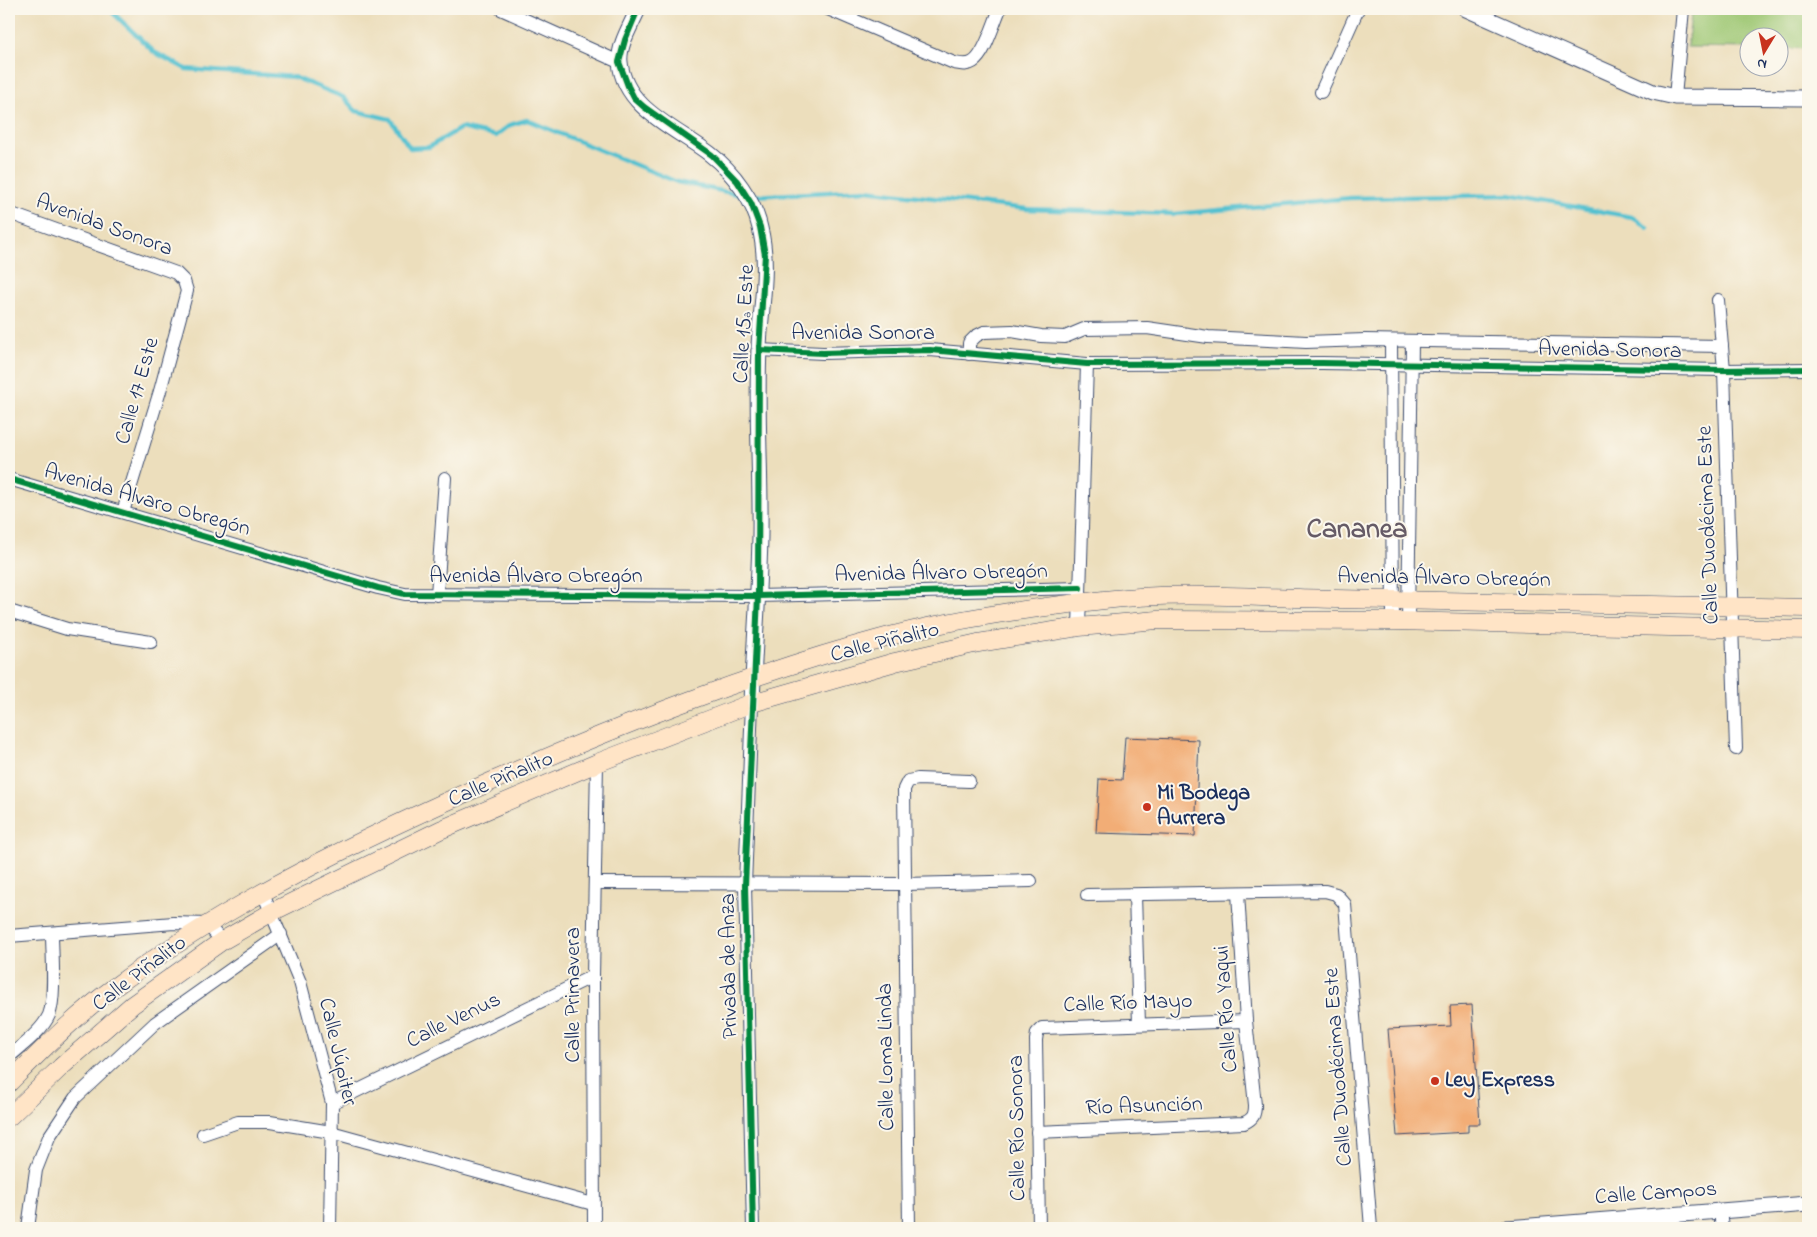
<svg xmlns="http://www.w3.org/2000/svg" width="1817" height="1237" viewBox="0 0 1817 1237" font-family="'Indie Flower',sans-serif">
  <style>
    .green { fill: #9fc874; stroke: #5d7c69 }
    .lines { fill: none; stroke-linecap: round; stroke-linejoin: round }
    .stream { stroke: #55c1d0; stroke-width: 4.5 }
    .building { fill: #f2ad76 }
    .minor-casing { stroke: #3a496c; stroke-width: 14 }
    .tertiary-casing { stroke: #3a496c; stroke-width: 17 }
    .secondary-casing { stroke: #3a496c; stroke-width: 19 }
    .minor { stroke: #fff; stroke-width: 12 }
    .tertiary { stroke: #fff; stroke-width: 15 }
    .secondary { stroke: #ffe4c6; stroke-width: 18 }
    .cycleway-casing { stroke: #fbf7ec; stroke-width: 9 }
    .cycleway { stroke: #00873e; stroke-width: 6 }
    .poi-dot { fill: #c8321e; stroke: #fbf7ec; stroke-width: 2 }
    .labels { text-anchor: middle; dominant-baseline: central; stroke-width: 4; stroke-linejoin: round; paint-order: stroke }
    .street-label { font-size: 22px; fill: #1b2f5e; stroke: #fbf7ec }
    .poi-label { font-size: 22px; font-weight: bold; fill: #1b2f5e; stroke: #fbf7ec; text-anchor: start }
    .district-label { font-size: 28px; font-weight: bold; fill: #665b66; stroke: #fbf7ec }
  </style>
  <rect width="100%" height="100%" fill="#fbf7ec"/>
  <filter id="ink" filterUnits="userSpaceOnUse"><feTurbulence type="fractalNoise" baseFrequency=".02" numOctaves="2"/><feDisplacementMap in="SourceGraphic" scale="10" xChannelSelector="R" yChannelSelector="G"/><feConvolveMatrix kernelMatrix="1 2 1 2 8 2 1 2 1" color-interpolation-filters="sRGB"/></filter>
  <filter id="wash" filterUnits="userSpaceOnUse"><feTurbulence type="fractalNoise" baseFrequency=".0096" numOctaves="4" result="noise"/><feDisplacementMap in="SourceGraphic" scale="20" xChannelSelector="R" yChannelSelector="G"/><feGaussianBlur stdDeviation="1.12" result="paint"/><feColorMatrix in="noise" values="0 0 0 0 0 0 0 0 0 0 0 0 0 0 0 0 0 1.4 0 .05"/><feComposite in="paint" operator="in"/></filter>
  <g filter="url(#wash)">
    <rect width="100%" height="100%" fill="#ecdebc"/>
    <polygon class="green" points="1692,9 1808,9 1808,49 1780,48 1780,38 1750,38 1749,48 1687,47"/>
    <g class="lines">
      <g class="stream">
        <polyline points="109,9 154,52 186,69 294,77 343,97 356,111 390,119 410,148 429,147 461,128 496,136 510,125 527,120 677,182 742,195"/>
        <polyline points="752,196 866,190 1027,209 1175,214 1350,198 1509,195 1632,217 1648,228"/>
      </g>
    </g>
    <g id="blocks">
      <g class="building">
        <polygon points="1125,737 1199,740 1195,836 1096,833 1099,779 1122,780"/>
        <polygon points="1472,1005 1480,1124 1468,1124 1468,1132 1397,1136 1388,1029 1451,1026 1450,1006"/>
      </g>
    </g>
  </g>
  <g filter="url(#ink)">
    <use href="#blocks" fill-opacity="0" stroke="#3a496c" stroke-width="1"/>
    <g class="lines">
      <defs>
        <g id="minor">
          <polyline points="501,9 619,62"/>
          <path d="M828 9 954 63C961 64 967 66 973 62 985 55 994 22 1000 9"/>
          <polyline points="1321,92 1358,9"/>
          <polyline points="1675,97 1683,9"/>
          <polyline points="9,213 176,273 184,281 187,291 160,391 123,512"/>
          <polyline points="1718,300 1724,370 1736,749"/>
          <polyline points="1391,341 1393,621"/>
          <polyline points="759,350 823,353 930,350 1087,364 1322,363 1724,370 1808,369"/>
          <polyline points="969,354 969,343 976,336 984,332 1012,331 1041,336 1065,337 1084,329 1147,328 1208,337 1306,342 1365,340 1722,346"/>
          <polyline points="9,479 378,588 405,594 758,596 1080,588"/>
          <polyline points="437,595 445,478"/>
          <polyline points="9,611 67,629 151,642"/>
          <polyline points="1408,621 1412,342"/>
          <polyline points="1079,627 1087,364"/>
          <polyline points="752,703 745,885 753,1228"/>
          <polyline points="595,883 905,884 1031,881"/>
          <polyline points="263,893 300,982 332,1103 330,1228"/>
          <polyline points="1087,895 1325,891 1336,894 1345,904 1371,1228"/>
          <polyline points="1135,895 1139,1024"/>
          <polyline points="9,936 174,923 207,924 222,941"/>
          <path d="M9 1057C22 1045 42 1031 49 1015 56 997 52 953 52 933"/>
          <polyline points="332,1103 593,976"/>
          <path d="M1037 1132 1244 1123C1253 1119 1255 1115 1255 1105L1246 1021 1238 893"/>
          <polyline points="203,1134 238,1122 270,1122 331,1132 593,1204"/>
          <polyline points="1720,1211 1722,1228"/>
          <polyline points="28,1228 36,1170 49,1137 75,1098 155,1023 281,934"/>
          <polyline points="594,1228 593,976 597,763"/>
          <polyline points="909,1228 904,789 908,781 918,779 969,781"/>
          <polyline points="1039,1228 1036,1040 1037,1033 1042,1028 1246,1021"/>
        </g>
        <g id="tertiary">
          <path d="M638 9C632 24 618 45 620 62 624 109 678 129 710 154 733 172 754 200 760 228 770 268 760 309 759 349 756 411 761 474 760 536 759 592 754 647 752 703"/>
          <polyline points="1466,9 1653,92 1675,97 1808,98"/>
          <polyline points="1507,1228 1808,1204"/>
        </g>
        <g id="secondary">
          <path d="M9 1083C43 1049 77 1014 116 986 232 900 365 837 497 779 623 724 752 673 886 637 957 618 1032 608 1104 600 1177 591 1262 598 1336 599 1493 601 1651 606 1808 608"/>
          <polyline points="9,1117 61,1067 132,1005 222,941 272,912 440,830 597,763 752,703 895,662 978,643 1079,627 1157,620 1393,621 1808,630"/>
        </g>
      </defs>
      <use href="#minor" class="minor-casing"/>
      <use href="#tertiary" class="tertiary-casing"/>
      <use href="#secondary" class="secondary-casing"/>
      <use href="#minor" class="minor"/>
      <use href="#tertiary" class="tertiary"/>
      <use href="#secondary" class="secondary"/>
      <defs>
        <g id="cycleway">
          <polyline points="638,9 625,40 619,62 628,86 634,98 644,107 712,155 737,181 751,203 760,227 765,255 759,350 758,596 745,885 753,1228"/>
          <polyline points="759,350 823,353 930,350 1087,364 1322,363 1724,370 1808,369"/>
          <polyline points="9,479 378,588 405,594 758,596 1080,588"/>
        </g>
      </defs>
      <use href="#cycleway" class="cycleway-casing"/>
      <use href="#cycleway" class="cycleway"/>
    </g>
  </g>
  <g class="poi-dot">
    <circle cx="1147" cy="807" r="5"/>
    <circle cx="1435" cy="1081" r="5"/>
  </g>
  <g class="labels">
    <g class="street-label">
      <text transform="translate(104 226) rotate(20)">Avenida Sonora</text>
      <text transform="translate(745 324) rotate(-87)">Calle 15ª Este</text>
      <text x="863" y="334">Avenida Sonora</text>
      <text transform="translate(1610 351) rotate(1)">Avenida Sonora</text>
      <text transform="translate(138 391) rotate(-74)">Calle 17 Este</text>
      <text transform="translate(147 501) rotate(16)">Avenida Álvaro Obregón</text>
      <text transform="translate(1709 525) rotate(-92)">Calle Duodécima Este</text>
      <text transform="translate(941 574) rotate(-1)">Avenida Álvaro Obregón</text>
      <text x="536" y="577">Avenida Álvaro Obregón</text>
      <text transform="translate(1444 579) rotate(1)">Avenida Álvaro Obregón</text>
      <text transform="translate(885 643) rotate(-14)">Calle Piñalito</text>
      <text transform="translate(501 780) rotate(-23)">Calle Piñalito</text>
      <text transform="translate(730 966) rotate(-91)">Privada de Anza</text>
      <text transform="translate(140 974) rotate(-37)">Calle Piñalito</text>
      <text transform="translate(574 995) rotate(-90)">Calle Primavera</text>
      <text transform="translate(1128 1004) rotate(-2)">Calle Río Mayo</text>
      <text transform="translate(1227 1009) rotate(-94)">Calle Río Yaqui</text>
      <text transform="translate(454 1021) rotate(-26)">Calle Venus</text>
      <text transform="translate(337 1052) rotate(77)">Calle Júpiter</text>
      <text transform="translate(887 1057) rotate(-91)">Calle Loma Linda</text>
      <text transform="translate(1339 1067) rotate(-94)">Calle Duodécima Este</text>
      <text transform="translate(1144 1107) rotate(-2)">Río Asunción</text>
      <text transform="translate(1018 1128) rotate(-91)">Calle Río Sonora</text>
      <text transform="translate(1656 1194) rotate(-4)">Calle Campos</text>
    </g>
    <g class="poi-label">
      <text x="1157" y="794">Mi Bodega<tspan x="1157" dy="25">Aurrera</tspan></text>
      <text x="1445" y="1081">Ley Express</text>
    </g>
    <g class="district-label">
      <text x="1357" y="530">Cananea</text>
    </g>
  </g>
  <rect width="1817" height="1237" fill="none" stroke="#fbf7ec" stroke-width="30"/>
  <g transform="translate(1764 52) rotate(190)"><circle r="24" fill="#fbf7ec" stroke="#a1a7b3"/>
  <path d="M0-4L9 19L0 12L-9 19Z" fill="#c8321e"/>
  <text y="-8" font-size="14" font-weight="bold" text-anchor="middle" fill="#1b2f5e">N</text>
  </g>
</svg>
